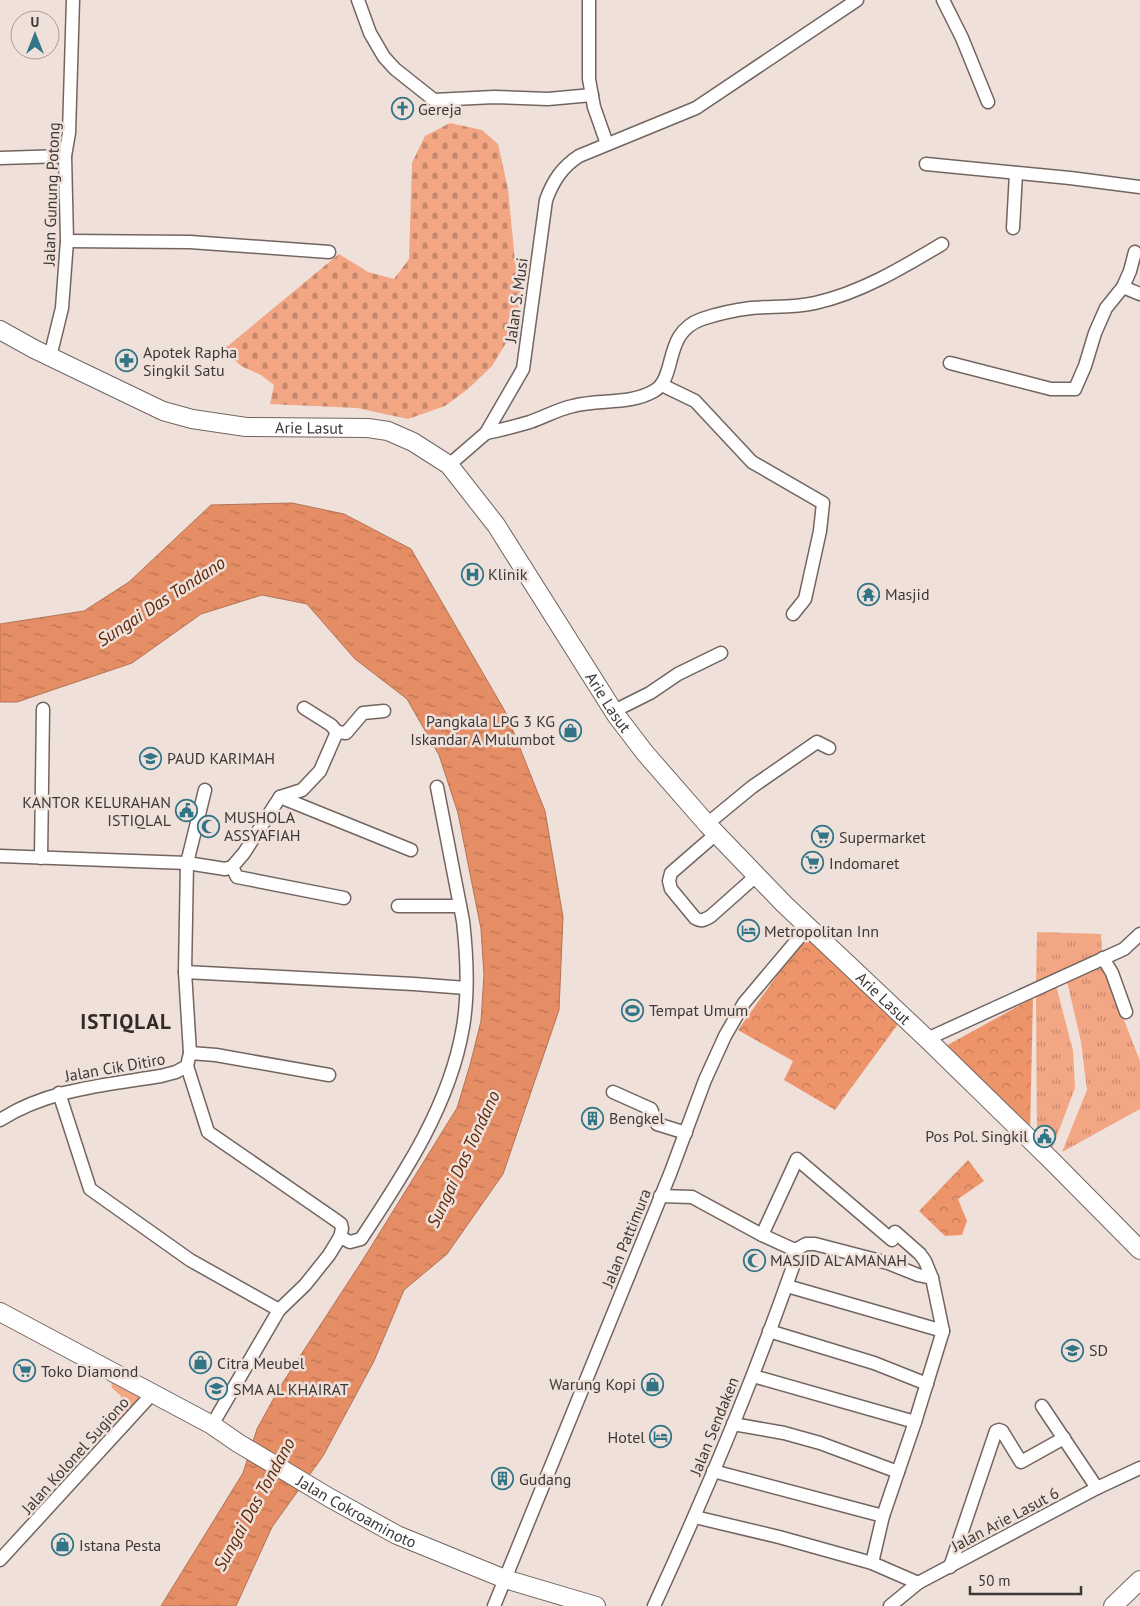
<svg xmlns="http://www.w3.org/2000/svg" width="1140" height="1606" viewBox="0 0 1140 1606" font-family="'PT Sans',sans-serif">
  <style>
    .grass { fill: url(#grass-tufts) }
    .forest { fill: url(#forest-crowns) }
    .cemetery { fill: url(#cemetery-stones) }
    .water { fill: url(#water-ripples); stroke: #b37456 }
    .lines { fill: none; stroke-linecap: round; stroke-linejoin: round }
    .street-casing { stroke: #726560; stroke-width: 15 }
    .secondary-casing { stroke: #726560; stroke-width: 20 }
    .street { stroke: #fff; stroke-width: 12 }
    .secondary { stroke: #fff; stroke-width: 18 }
    .labels { text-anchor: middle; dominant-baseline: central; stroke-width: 5; stroke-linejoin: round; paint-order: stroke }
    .poi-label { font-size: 16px; fill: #3e3936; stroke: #efe0da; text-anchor: start }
    .street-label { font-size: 16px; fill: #3e3936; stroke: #efe0da }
    .water-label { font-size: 18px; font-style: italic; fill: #60280a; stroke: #efe0da }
    .district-label { font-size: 21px; font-weight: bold; letter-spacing: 1px; fill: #342a25; stroke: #efe0da }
  </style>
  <defs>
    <pattern id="grass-tufts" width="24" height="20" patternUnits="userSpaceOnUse" patternTransform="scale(1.25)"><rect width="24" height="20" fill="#f3a684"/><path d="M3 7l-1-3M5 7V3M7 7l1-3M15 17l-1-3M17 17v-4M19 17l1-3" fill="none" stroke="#c6886d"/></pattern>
    <pattern id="forest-crowns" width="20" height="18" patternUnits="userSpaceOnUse" patternTransform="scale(1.25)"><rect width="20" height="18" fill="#ed946b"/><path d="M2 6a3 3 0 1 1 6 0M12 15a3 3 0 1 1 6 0" fill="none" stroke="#c17a59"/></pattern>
    <pattern id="cemetery-stones" width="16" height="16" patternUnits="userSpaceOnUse" patternTransform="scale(1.25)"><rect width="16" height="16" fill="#f3a684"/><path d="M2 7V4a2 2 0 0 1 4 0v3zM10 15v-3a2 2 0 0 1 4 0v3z" fill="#c6886d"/></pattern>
    <pattern id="water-ripples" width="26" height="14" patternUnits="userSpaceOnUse" patternTransform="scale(1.25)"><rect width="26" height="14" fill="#e58d64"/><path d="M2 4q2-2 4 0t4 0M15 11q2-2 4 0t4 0" fill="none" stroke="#bb7453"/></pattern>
  </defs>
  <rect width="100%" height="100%" fill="#efe0da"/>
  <g class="grass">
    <polygon points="1037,932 1101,934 1102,953 1036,984"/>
    <polygon points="1103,966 1140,1061 1140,1109 1062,1152 1087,1090 1081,1042 1067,981"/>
    <polygon points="1056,985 1073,1051 1075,1088 1050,1154 1037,1137 1036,995"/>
    <polygon points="110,1374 144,1399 117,1424 115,1417 121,1396 112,1388"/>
  </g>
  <g class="forest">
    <polygon points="808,932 898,1024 835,1110 784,1080 793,1061 738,1030"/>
    <polygon points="1033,998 1030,1132 944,1047"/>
    <polygon points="968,1160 984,1181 958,1199 967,1221 962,1235 945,1236 919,1211"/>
  </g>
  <polygon class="cemetery" points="450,123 482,130 498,144 508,189 515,262 521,295 515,328 492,366 468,389 445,406 408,419 357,408 270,404 274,385 261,375 241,366 223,350 339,254 368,272 394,279 409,259 412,163 425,136"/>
  <polygon class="water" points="292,503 344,514 411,549 506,713 545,811 563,917 559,1010 503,1174 447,1254 404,1290 374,1361 323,1456 272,1527 236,1606 161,1606 243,1473 257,1429 280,1387 364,1258 457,1108 470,1065 481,1021 484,975 481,929 458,813 439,755 407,699 355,659 307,604 262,595 201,614 132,663 17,702 0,702 0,624 84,611 129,582 211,505"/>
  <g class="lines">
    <defs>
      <g id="street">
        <polyline points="358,0 370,33 384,57 395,69 434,100 494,97 548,99 592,95"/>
        <polyline points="589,0 589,79 594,107 607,144"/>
        <polyline points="943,0 962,38 988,102"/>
        <polyline points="0,158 65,156"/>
        <polyline points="926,164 1070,178 1140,187"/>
        <polyline points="1013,228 1016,173"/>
        <polyline points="67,241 190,242 329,252"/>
        <polyline points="1123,287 1130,271 1135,252"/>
        <polyline points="50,357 62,308 67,241 65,156 69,133 73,0"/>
        <polyline points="950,363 1051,389 1075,389 1085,366 1095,333 1106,308 1123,287 1140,294"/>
        <polyline points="662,385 695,401 752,462 823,503 820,531 807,590 805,599 793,614"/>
        <path d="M486 433C501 430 516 426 530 422 545 417 558 409 573 406 599 399 630 405 654 391 678 377 662 333 702 319 717 314 735 310 751 308 772 306 794 308 815 303 860 293 902 268 942 244"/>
        <path d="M449 465 486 433 523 369 546 200C553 181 562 167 579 156L696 108 857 0"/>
        <polyline points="614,711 650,693 678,674 721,653"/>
        <polyline points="337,732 346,733 363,713 384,711"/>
        <polyline points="280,797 411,850"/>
        <polyline points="707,824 752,787 817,742 829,748"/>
        <path d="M716 834 671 873 669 881 671 889 695 918C701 922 704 920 711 916L756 876"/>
        <polyline points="0,856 187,863 225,869 232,867 244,853 280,797 302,790 320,771 337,732 331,725 304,708"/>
        <polyline points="41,858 43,709"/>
        <polyline points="232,867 237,877 344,898"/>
        <polyline points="398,906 460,906"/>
        <polyline points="1103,958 1112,973 1126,1012"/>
        <polyline points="185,972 414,984 466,988"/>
        <polyline points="927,1039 1124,949 1140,934"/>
        <polyline points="190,1053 216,1055 329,1075"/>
        <polyline points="187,1066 208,1132 337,1221 341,1224 342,1229 340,1237 329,1255 305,1285 279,1310 212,1425"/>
        <polyline points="613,1092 651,1109 657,1124 686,1133"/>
        <polyline points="59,1093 90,1189 190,1260 279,1310"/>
        <path d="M0 1120C48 1089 106 1085 161 1076L176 1072 187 1066 190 1053 185 972 187 863 205 790"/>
        <polyline points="762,1235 797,1159 892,1240"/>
        <path d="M340 1237 350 1242 361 1239C404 1174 450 1105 463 1027 469 992 467 956 463 921L437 787"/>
        <polyline points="795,1250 806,1244 815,1244 888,1263 918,1275 932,1278"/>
        <polyline points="787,1286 943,1331"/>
        <polyline points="769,1331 874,1363 927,1384"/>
        <polyline points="753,1376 915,1422"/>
        <polyline points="1042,1406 1097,1488"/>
        <polyline points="733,1424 784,1433 820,1443 898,1472"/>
        <polyline points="713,1471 883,1516"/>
        <polyline points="695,1517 779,1537 872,1563 918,1583"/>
        <polyline points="0,1560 153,1393"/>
        <polyline points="872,1563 883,1516 915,1422 943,1331 932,1278 925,1261 920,1254 895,1232"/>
        <polyline points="950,1567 996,1431 999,1430 1002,1431 1021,1462 1064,1438"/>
        <polyline points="494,1606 670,1174 705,1080 725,1036 744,1003 808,927"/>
        <path d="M654 1606C707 1491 756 1374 797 1255L795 1250 762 1235 692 1197 660 1196"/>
        <polyline points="890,1606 918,1583 1097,1488 1140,1468"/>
      </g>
      <g id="secondary">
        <path id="s1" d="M0 330 34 349 163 411 192 419 246 427 368 428 388 431 413 442 449 465 496 525 616 715 645 753 707 824 784 904 927 1039 1052 1161 1140 1250"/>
        <path id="s2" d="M0 1312 212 1425 238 1443 330 1498 397 1535 505 1579 596 1606"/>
        <polyline points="1113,1606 1140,1580"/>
      </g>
    </defs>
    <use href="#street" class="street-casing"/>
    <use href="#secondary" class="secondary-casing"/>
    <use href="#street" class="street"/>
    <use href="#secondary" class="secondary"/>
  </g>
  <defs>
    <symbol id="church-ring" viewBox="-11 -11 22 22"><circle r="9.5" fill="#efe0da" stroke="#327586" stroke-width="1.5"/><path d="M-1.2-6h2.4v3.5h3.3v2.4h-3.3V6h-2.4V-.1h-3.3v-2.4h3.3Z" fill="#327586"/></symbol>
    <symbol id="pharmacy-ring" viewBox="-11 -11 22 22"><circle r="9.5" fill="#efe0da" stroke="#327586" stroke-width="1.5"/><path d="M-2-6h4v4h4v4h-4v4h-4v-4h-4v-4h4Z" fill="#327586"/></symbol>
    <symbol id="hospital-ring" viewBox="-11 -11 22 22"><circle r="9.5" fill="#efe0da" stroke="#327586" stroke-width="1.5"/><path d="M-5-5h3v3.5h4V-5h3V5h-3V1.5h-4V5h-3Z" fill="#327586"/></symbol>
    <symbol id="temple-ring" viewBox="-11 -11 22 22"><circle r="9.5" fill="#efe0da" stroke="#327586" stroke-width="1.5"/><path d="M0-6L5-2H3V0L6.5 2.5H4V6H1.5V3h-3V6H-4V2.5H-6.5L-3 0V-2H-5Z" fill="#327586"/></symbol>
    <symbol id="shop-ring" viewBox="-11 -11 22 22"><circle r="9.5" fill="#efe0da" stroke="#327586" stroke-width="1.5"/><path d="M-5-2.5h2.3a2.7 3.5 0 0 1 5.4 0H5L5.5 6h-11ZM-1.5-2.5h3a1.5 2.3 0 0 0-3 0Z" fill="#327586"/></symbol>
    <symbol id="school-ring" viewBox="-11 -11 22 22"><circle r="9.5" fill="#efe0da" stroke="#327586" stroke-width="1.5"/><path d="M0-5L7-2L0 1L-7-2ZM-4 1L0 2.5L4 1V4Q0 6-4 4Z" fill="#327586"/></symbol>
    <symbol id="civic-ring" viewBox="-11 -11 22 22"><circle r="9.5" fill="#efe0da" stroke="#327586" stroke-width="1.5"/><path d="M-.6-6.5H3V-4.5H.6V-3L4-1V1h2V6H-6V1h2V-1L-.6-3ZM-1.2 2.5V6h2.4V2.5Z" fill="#327586"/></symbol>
    <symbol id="mosque-ring" viewBox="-11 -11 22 22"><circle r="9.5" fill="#efe0da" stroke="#327586" stroke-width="1.5"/><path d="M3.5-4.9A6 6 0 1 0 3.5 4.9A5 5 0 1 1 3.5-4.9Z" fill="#327586"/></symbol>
    <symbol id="supermarket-ring" viewBox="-11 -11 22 22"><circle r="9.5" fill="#efe0da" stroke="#327586" stroke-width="1.5"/><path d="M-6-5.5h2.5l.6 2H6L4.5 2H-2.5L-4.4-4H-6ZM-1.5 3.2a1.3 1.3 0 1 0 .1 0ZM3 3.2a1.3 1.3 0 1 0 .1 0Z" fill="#327586"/></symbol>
    <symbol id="hotel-ring" viewBox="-11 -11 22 22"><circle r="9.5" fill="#efe0da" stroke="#327586" stroke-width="1.5"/><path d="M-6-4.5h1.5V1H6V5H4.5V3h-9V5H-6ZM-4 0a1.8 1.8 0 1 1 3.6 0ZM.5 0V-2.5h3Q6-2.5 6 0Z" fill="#327586"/></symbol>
    <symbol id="stadium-ring" viewBox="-11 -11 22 22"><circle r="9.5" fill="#efe0da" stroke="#327586" stroke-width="1.5"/><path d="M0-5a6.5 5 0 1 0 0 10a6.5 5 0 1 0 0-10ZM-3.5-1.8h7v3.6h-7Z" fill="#327586"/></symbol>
    <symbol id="building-ring" viewBox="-11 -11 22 22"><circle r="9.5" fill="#efe0da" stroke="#327586" stroke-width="1.5"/><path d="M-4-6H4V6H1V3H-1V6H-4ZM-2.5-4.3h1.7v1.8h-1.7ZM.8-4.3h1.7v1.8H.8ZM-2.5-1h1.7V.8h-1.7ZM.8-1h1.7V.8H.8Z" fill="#327586"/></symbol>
  </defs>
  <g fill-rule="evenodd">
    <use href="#church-ring" x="390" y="96" width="25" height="25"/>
    <use href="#pharmacy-ring" x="114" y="348" width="25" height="25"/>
    <use href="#hospital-ring" x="460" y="562" width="25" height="25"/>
    <use href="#temple-ring" x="856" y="582" width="25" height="25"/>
    <use href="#shop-ring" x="558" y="718" width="25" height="25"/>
    <use href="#school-ring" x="138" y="746" width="25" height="25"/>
    <use href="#civic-ring" x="174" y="798" width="25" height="25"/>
    <use href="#mosque-ring" x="196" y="814" width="25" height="25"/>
    <use href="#supermarket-ring" x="810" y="824" width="25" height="25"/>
    <use href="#supermarket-ring" x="800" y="850" width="25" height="25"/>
    <use href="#hotel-ring" x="736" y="918" width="25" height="25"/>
    <use href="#stadium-ring" x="620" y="998" width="25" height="25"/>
    <use href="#building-ring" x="580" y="1106" width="25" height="25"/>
    <use href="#civic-ring" x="1032" y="1124" width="25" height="25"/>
    <use href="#mosque-ring" x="742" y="1248" width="25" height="25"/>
    <use href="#school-ring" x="1060" y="1338" width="25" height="25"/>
    <use href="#shop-ring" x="188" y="1350" width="25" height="25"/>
    <use href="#supermarket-ring" x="12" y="1358" width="25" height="25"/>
    <use href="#shop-ring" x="640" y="1372" width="25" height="25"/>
    <use href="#school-ring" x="204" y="1376" width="25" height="25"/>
    <use href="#hotel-ring" x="648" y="1424" width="25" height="25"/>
    <use href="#building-ring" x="490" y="1466" width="25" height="25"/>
    <use href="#shop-ring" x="50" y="1532" width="25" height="25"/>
  </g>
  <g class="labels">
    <g class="poi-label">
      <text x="418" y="109">Gereja</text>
      <text x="143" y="352">Apotek Rapha<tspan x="143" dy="18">Singkil Satu</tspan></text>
      <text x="488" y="574">Klinik</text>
      <text x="885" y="594">Masjid</text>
      <text x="555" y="721" text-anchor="end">Pangkala LPG 3 KG<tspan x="555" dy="18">Iskandar A Mulumbot</tspan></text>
      <text x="167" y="758">PAUD KARIMAH</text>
      <text x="171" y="802" text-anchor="end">KANTOR KELURAHAN<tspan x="171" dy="18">ISTIQLAL</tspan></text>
      <text x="224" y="817">MUSHOLA<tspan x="224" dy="18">ASSYAFIAH</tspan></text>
      <text x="839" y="837">Supermarket</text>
      <text x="829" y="863">Indomaret</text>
      <text x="764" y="931">Metropolitan Inn</text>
      <text x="649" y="1010">Tempat Umum</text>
      <text x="609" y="1118">Bengkel</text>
      <text x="1028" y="1136" text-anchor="end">Pos Pol. Singkil</text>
      <text x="770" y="1260">MASJID AL AMANAH</text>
      <text x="1089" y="1350">SD</text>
      <text x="217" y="1363">Citra Meubel</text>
      <text x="41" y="1371">Toko Diamond</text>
      <text x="636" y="1384" text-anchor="end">Warung Kopi</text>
      <text x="233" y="1389">SMA AL KHAIRAT</text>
      <text x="645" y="1437" text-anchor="end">Hotel</text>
      <text x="519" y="1479">Gudang</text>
      <text x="79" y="1545">Istana Pesta</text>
    </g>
    <g class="street-label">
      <text transform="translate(51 194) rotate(-88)">Jalan Gunung Potong</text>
      <text transform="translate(516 300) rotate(-82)">Jalan S. Musi</text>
      <text stroke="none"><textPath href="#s1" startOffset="330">Arie Lasut</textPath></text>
      <text stroke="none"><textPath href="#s1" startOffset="765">Arie Lasut</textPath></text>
      <text stroke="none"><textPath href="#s1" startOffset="1170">Arie Lasut</textPath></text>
      <text transform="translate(115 1067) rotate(-10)">Jalan Cik Ditiro</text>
      <text transform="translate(626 1238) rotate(-68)">Jalan Pattimura</text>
      <text transform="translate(714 1426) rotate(-68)">Jalan Sendaken</text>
      <text transform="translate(75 1455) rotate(-48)">Jalan Kolonel Sugiono</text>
      <text stroke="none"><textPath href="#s2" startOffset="409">Jalan Cokroaminoto</textPath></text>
      <text transform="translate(1005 1519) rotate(-28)">Jalan Arie Lasut 6</text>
    </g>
    <g class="water-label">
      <text transform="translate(161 601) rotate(-33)">Sungai Das Tondano</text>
      <text transform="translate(463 1159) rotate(-65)">Sungai Das Tondano</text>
      <text transform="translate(254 1504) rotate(-61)">Sungai Das Tondano</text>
    </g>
    <g class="district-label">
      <text x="126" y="1021">ISTIQLAL</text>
    </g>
  </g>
  <g transform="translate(35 35)"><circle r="24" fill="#efe0da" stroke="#a89d98"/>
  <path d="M0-4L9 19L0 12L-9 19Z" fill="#327586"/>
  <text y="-8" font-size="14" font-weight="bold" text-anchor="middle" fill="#3e3936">U</text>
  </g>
  <path d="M970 1586v8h111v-8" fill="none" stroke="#3e3936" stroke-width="2.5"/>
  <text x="978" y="1586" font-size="15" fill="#3e3936" stroke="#efe0da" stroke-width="4" paint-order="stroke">50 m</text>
</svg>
